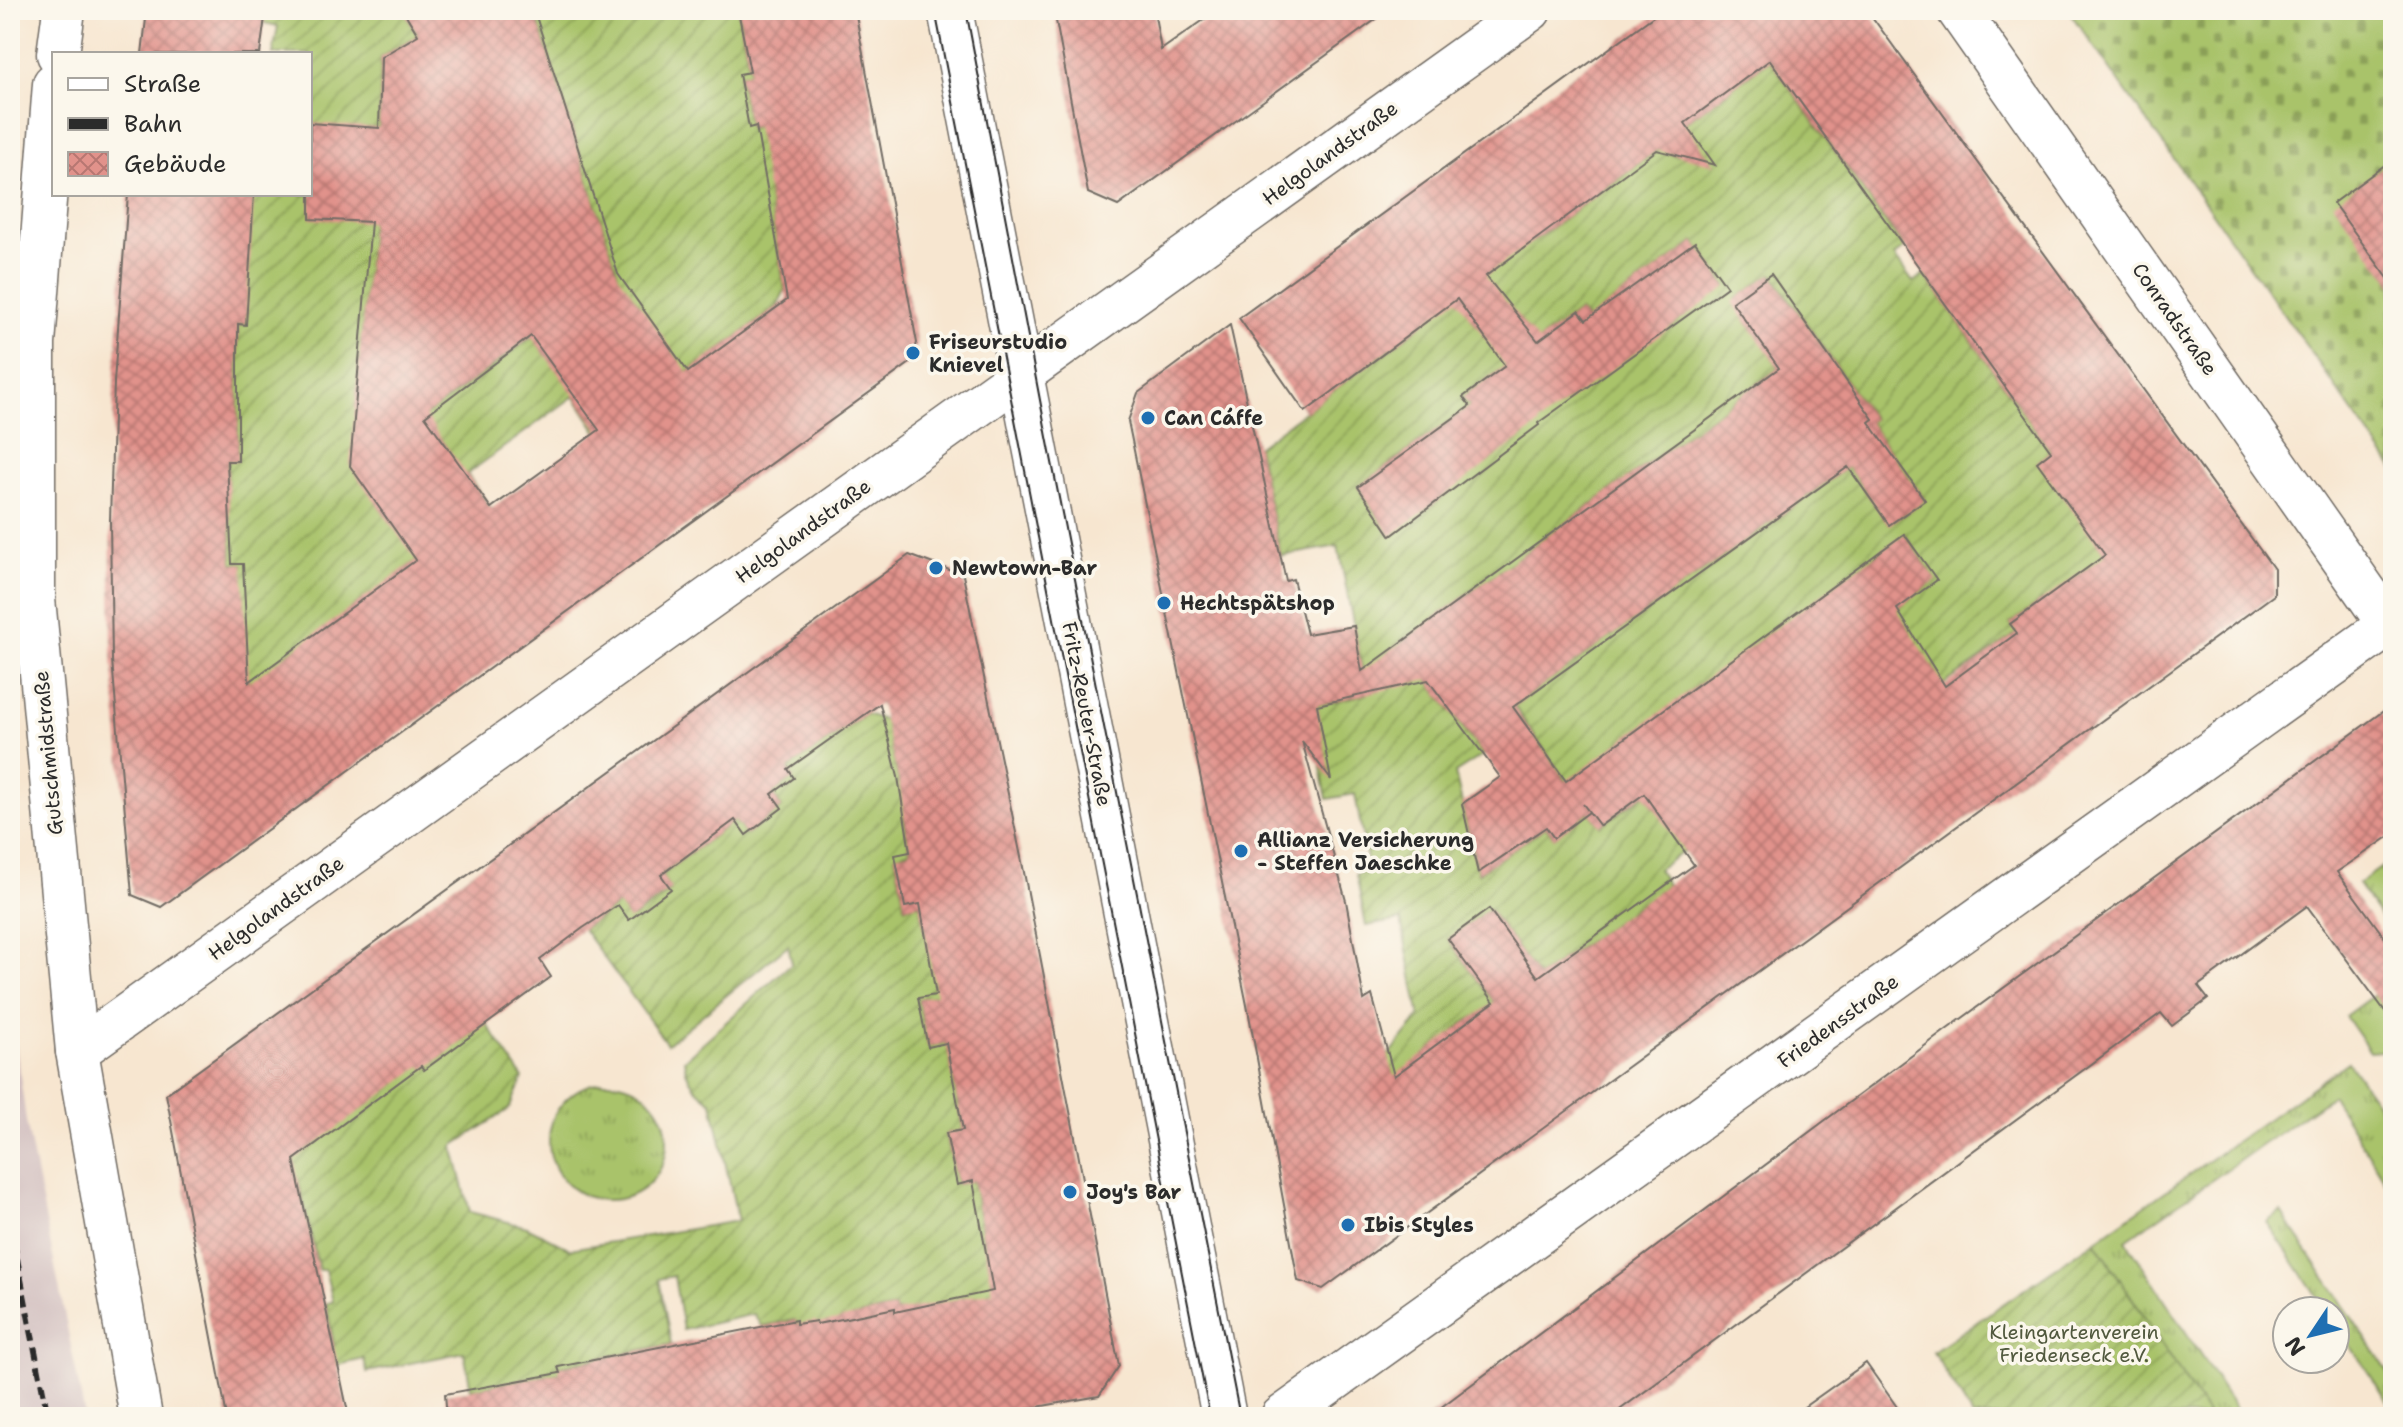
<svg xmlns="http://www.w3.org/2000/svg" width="2403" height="1427" viewBox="0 0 2403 1427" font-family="'Shantell Sans',sans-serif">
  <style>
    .industrial { fill: #d2bfc0 }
    .grass { fill: url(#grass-tufts); stroke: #6a774a; stroke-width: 2 }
    .cemetery { fill: url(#cemetery-stones); stroke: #6a774a; stroke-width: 2 }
    .garden { fill: url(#garden-furrows); stroke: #6a774a; stroke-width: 2; fill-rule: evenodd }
    .building { fill: url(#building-cross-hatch); fill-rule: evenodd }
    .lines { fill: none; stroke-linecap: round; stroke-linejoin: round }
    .street-casing { stroke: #726c65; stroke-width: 45 }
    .secondary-casing { stroke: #726c65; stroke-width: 47 }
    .street { stroke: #fff; stroke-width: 42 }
    .secondary { stroke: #fff; stroke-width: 44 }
    .tram { stroke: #2b2b2b; stroke-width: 2 }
    .rail { stroke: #2b2b2b; stroke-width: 6; stroke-dasharray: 12 6; stroke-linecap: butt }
    .poi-dot { fill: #1f6fb2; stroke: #fbf7ec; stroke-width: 3 }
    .labels { text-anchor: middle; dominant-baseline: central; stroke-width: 7; stroke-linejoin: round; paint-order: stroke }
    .street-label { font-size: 20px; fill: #2b2b2b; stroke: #fbf7ec }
    .poi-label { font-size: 20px; font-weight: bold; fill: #2b2b2b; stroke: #fbf7ec; text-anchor: start }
    .park-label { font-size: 20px; fill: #51593e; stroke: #fbf7ec }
  </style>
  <defs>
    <pattern id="grass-tufts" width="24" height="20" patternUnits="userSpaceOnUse" patternTransform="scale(2)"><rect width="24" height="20" fill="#a9c36a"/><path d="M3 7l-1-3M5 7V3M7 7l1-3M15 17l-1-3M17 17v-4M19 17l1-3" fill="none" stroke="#8a9f57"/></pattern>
    <pattern id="cemetery-stones" width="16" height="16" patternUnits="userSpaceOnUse" patternTransform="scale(2)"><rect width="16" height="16" fill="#a9c36a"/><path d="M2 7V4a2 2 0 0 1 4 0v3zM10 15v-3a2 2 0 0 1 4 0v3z" fill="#8a9f57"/></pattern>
    <pattern id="garden-furrows" width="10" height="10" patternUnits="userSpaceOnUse" patternTransform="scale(2)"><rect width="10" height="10" fill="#a9c36a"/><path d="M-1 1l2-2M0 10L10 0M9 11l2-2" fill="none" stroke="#8a9f57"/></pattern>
    <pattern id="building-cross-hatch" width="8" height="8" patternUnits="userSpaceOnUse" patternTransform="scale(2)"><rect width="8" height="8" fill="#e1928b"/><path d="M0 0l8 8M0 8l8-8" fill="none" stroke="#b77772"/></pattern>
  </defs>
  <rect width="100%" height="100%" fill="#fbf7ec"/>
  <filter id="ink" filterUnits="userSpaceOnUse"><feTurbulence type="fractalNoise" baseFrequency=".0125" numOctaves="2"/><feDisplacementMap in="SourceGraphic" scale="16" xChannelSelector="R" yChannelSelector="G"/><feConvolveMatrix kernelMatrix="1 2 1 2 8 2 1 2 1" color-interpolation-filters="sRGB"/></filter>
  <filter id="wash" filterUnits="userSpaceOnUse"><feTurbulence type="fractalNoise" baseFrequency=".006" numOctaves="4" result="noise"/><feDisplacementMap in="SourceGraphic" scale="32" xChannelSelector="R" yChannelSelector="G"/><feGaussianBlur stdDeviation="1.8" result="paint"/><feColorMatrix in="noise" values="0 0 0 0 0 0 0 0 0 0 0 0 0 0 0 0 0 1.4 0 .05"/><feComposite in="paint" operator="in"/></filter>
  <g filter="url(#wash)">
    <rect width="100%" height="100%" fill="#f7e6d0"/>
    <polygon class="industrial" points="10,999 26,1121 85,1417 10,1417"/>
    <g class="grass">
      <polygon points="2393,859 2393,913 2383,920 2358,884"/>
      <polygon points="2393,981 2393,1052 2391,1050 2370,1052 2345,1016"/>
      <polygon points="2348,1062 2393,1126 2393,1193 2332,1096 2126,1240 2241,1417 2209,1417 2095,1241"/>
      <circle cx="608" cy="1141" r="59"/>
      <polygon points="2281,1212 2393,1379 2393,1409 2335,1323 2335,1311 2327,1311 2267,1222"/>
    </g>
    <polygon class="cemetery" points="2068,10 2393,10 2393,468"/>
    <g class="garden">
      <polygon points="266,10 403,10 418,35 381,57 379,128 310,127 310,54 273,54 278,26 264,23"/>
      <polygon points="534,10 738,10 750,72 739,75 749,128 762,125 769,197 785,290 777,307 601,437 574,396 467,474 497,517 446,538 213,716 243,564 232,564 230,517 226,516 228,461 238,460 238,324 246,325 243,199 254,200 255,194 310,194 371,222 356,408 425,416 618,274"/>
      <path d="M1770 60 1904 248 1894 256 1913 282 1924 274 2051 451 2038 462 2136 569 2042 601 2010 624 2017 633C1901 718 1776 788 1658 869L1667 885 1538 977 1489 909 1448 939 1499 1009C1448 1019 1442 1049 1424 1092L1364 1064 1390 1054 1420 1017 1401 920 1366 926 1356 874 1369 871 1355 794 1327 799 1309 707 1367 694 1338 546 1281 556 1257 447 1414 331 1481 271 1532 242 1663 146 1668 153 1677 156 1685 151V123ZM1695 242 1726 286 1541 339 1579 311 1587 320ZM1772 274 1873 419 1869 422 1925 500 1889 524 1848 467 1514 706 1566 781 1708 749 1601 826 1589 812 1554 837 1546 827 1478 873 1455 773 1483 755 1401 643 1779 368 1736 299ZM1500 370 1391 535 1358 487 1470 406 1463 397ZM1905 534 1936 580 1829 659 1830 589Z"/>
      <path d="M866 714 885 720 907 817 904 818 910 851 895 856 905 907 920 904 938 995 918 999 928 1046 947 1043 963 1130 946 1134 957 1184 973 1181 984 1243 1004 1285 992 1304 895 1312 894 1308 857 1316 818 1329 796 1324 795 1320 761 1326 754 1314 683 1330 674 1276 659 1279 671 1344 559 1366 560 1373 471 1389 464 1352 367 1372 364 1359 321 1369 317 1348 334 1344 326 1303 333 1302 325 1270H319L299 1183 285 1166 475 1007 523 1078 509 1109 453 1146 470 1212 527 1227 570 1249 738 1221 712 1102C695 1089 687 1082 684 1060L792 963 788 945 667 1044 583 929 621 903 633 918 671 890 661 875 735 820 746 835 782 808 773 794 793 778 788 769Z"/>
      <polygon points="2095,1241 2209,1417 1973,1417 1933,1352"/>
    </g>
    <g id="blocks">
      <g class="building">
        <polygon points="147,10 266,10 260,54 142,54"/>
        <path d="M403 10H534L618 274 688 372 787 300 756 126 749 128 739 74 750 72 738 10H855L917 343 910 363 161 907 132 895 112 660 110 521 114 382 128 194H254L246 325 238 324V461H227L232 564H243L249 682 416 560 350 466 371 222 310 219V123L379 128 381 57 418 35ZM531 336 599 430 491 508 425 416Z"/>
        <polygon points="1054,10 1154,10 1161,50 1218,10 1389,10 1118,206 1088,193"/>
        <path d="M1662 10H1867L2274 569V595L1323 1289 1298 1281 1249 1015 1128 421 1138 393 1230 325 1286 581 1293 579 1307 634 1354 626 1362 671 1779 368 1732 302 1771 274 1873 419 1869 422 1925 500 1889 525 1848 467 1513 707 1566 781 1904 534 1937 580 1897 609 1945 686 2017 633 2010 624 2105 555 2037 462 2051 451 1770 60 1685 123 1715 165 1657 150 1486 276 1538 341 1579 311 1586 320 1695 242 1727 287 1538 423 1539 425 1391 536 1358 487 1470 406 1463 397 1505 366 1457 299 1305 412 1239 318ZM1428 680 1500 777 1462 804 1478 873 1546 827 1554 838 1589 812 1583 804 1600 826 1644 794 1694 865 1538 977 1489 909 1448 939 1494 1002 1394 1076 1372 995 1364 1000 1346 901 1302 741 1331 780 1317 705Z"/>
        <polygon points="2393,159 2393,285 2333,203"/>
        <polygon points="909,555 963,575 1022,862 1119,1366 1099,1396 980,1417 447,1417 445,1394 560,1373 558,1367 796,1320 796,1324 816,1321 817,1324 895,1308 895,1312 993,1291 973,1181 957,1185 946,1133 963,1130 946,1043 928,1047 918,998 936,995 920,904 905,907 895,855 910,852 898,777 880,704 788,769 794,778 772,794 782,808 746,835 735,820 661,875 671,889 629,920 618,905 583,928 540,960 551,977 424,1070 421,1066 294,1160 349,1417 227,1417 166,1094"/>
        <polygon points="2393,704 2393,834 2337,872 2393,949 2393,1022 2307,906 2198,986 2208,999 2172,1026 2161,1013 1610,1417 1428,1417 1946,1030"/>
        <polygon points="1866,1363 1904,1417 1790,1417"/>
      </g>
    </g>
  </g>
  <g filter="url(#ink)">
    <use href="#blocks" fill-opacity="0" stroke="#726c65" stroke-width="2"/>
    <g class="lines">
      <defs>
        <g id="street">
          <polyline points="1958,10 2389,625 2393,626"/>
          <polyline points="58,54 64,10"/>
          <polyline points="54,84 34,344 34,599 77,1051 141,1417"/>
          <polyline points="77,1051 1530,10"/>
          <polyline points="1282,1417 2393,622"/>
        </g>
        <polyline id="secondary" points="950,10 1224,1417"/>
      </defs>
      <use href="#street" class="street-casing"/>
      <use href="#secondary" class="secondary-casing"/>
      <use href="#street" class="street"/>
      <use href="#secondary" class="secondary"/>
      <g class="tram">
        <polyline points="935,10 1210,1417"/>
        <polyline points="966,10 1047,437 1240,1417"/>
      </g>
      <g class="rail">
        <polyline points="10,1223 48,1417"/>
        <polyline points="10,1394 14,1417"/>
      </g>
    </g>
  </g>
  <g class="poi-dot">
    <circle cx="913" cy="353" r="8"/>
    <circle cx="1148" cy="418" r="8"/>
    <circle cx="936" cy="568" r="8"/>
    <circle cx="1164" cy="603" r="8"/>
    <circle cx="1241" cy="851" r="8"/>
    <circle cx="1070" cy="1192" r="8"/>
    <circle cx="1348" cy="1225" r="8"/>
  </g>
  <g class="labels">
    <g class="street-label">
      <text transform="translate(1330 153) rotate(-36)">Helgolandstraße</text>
      <text transform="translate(2175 319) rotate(55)">Conradstraße</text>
      <text transform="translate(803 531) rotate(-36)">Helgolandstraße</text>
      <text transform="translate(1087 714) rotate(79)">Fritz-Reuter-Straße</text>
      <text transform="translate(48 753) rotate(-95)">Gutschmidstraße</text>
      <text transform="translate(276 908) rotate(-36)">Helgolandstraße</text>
      <text transform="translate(1838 1021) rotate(-36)">Friedensstraße</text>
    </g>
    <g class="poi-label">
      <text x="929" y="342">Friseurstudio<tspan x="929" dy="23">Knievel</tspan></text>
      <text x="1164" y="418">Can Cáffe</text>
      <text x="952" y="568">Newtown-Bar</text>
      <text x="1180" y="603">Hechtspätshop</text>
      <text x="1257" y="840">Allianz Versicherung<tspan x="1257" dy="23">- Steffen Jaeschke</tspan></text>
      <text x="1086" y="1192">Joy's Bar</text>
      <text x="1364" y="1225">Ibis Styles</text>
    </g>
    <g class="park-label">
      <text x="2074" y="1332">Kleingartenverein<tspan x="2074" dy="23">Friedenseck e.V.</tspan></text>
    </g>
  </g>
  <rect width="2403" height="1427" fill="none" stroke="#fbf7ec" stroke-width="40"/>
  <rect x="52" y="52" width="260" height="144" fill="#fbf7ec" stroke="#a8a59f" stroke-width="2"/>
  <rect x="68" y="78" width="40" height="12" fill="#ffffff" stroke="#a8a59f" stroke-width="2"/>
  <text x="124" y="92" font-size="24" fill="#2b2b2b">Straße</text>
  <rect x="68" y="118" width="40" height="12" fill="#2b2b2b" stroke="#a8a59f" stroke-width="2"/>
  <text x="124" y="132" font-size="24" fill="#2b2b2b">Bahn</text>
  <rect x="68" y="152" width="40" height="24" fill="url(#building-cross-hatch)" stroke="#a8a59f" stroke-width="2"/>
  <text x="124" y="172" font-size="24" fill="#2b2b2b">Gebäude</text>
  <g transform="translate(2311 1335) rotate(235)"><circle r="38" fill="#fbf7ec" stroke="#a8a59f" stroke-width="2"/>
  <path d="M0-6L14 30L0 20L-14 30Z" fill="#1f6fb2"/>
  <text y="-12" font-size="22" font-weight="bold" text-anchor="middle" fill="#2b2b2b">N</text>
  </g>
</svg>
